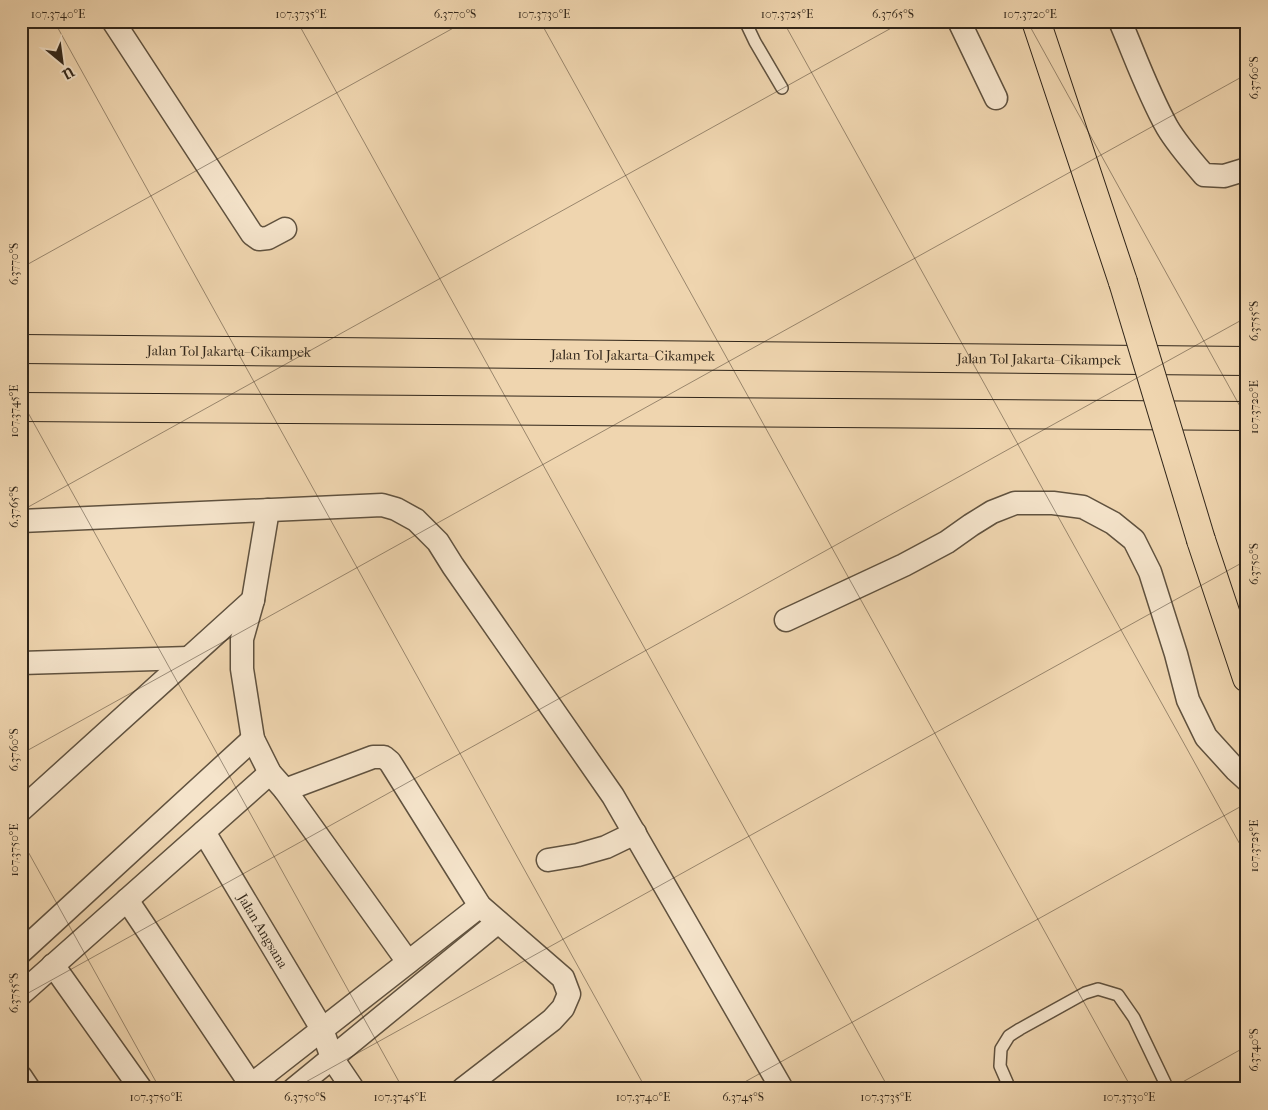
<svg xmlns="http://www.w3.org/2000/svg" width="1268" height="1110" viewBox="0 0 1268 1110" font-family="'IM FELL French Canon',serif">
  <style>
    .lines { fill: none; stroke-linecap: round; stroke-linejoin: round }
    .lane-casing { stroke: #60523f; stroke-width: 14 }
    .street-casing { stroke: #60523f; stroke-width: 25 }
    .primary-casing { stroke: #31261a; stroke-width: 30 }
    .highway-casing { stroke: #31261a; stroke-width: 30 }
    .lane { stroke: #f5e4cb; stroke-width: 11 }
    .street { stroke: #f5e4cb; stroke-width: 22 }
    .primary { stroke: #efd5af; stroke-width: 28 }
    .highway { stroke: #efd5af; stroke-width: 28 }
    .primary-bridge-casing { stroke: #31261a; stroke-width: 30; stroke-linecap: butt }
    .primary-bridge { stroke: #efd5af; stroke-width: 28 }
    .ticks { fill: none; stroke: #31261a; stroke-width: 1; stroke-opacity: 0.45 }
    .labels { text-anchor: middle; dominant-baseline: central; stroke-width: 4; stroke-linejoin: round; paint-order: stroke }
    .street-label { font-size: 14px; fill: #31261a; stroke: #f5e4cb }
    .neatline { fill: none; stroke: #31261a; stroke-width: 2 }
    .ticks-label { font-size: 12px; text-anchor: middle; fill: #31261a }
  </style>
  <rect width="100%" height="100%" fill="#efd5af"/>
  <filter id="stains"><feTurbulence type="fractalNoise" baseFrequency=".004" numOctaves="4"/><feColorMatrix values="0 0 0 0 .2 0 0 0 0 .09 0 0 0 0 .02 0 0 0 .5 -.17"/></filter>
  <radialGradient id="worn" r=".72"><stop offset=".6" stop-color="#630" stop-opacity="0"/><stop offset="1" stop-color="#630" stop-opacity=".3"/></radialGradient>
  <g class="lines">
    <defs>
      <g id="lane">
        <polyline points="745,21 755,42 782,88"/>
        <polyline points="1010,1089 1000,1066 1001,1049 1009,1036 1020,1029 1085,993 1098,989 1118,995 1134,1018 1168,1089"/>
      </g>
      <g id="street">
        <polyline points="113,21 252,234 259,239 268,238 285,229"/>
        <polyline points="959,21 996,98"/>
        <path d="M1120 21C1135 56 1148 93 1167 127 1177 144 1191 160 1204 175L1224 176 1247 169"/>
        <polyline points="268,510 253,600 242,639 242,669 253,739 270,773 285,790 408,962"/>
        <polyline points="21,521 382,505 396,509 416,520 438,542 453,566 613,796 782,1089"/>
        <polyline points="786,620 904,565 947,542 971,525 992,512 1015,503 1053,503 1083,507 1113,523 1134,540 1150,572 1176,654 1188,700 1206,737 1236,770 1247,780"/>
        <polyline points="21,663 189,658"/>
        <polyline points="285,790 373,757 384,757 390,762 480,906 563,978 569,994 563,1008 552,1020 463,1089"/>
        <polyline points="21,810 253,600"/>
        <path id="s1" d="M204 832 322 1029 332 1058 353 1089"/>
        <polyline points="548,860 578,855 606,847 635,833"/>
        <polyline points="127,900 251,1085"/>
        <polyline points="21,952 253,739"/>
        <polyline points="53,965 141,1089"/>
        <polyline points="21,994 270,773"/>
        <polyline points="21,1077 29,1089"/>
        <polyline points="246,1089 480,906"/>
        <polyline points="294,1089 498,922"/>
      </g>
      <g id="primary">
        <polyline points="1036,21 1123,282"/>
        <polyline points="1201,540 1247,678"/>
      </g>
      <g id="highway">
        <path id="s2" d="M21 349 1247 361"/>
        <polyline points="21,407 1247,416"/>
      </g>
    </defs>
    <use href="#lane" class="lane-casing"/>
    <use href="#street" class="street-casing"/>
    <use href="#primary" class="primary-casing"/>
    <use href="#highway" class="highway-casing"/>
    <use href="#lane" class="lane"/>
    <use href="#street" class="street"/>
    <use href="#primary" class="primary"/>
    <use href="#highway" class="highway"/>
    <defs>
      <polyline id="primary-bridge" points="1123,282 1201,540"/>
    </defs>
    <use href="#primary-bridge" class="primary-bridge-casing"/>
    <use href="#primary-bridge" class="primary-bridge"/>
  </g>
  <path class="ticks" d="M54 21 646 1089M297 21 889 1089M540 21 1132 1089M783 21 1247 857M1027 21 1247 419M21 25 28 21M21 268 466 21M21 400 403 1089M21 511 904 21M21 754 1247 74M21 839 160 1089M21 997 1247 317M293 1089 1247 560M732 1089 1247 803M1170 1089 1247 1046"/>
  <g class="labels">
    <g class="street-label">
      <text stroke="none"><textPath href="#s2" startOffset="208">Jalan Tol Jakarta–Cikampek</textPath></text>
      <text stroke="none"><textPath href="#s2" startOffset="612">Jalan Tol Jakarta–Cikampek</textPath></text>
      <text stroke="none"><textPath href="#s2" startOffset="1018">Jalan Tol Jakarta–Cikampek</textPath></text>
      <text stroke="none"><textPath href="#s1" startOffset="115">Jalan Angsana</textPath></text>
    </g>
  </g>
  <rect width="1268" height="1110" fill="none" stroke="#efd5af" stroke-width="55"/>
  <g transform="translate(62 62) rotate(151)" stroke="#f5e4cb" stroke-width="4" paint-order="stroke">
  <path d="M0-4L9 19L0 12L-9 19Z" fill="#31261a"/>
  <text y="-8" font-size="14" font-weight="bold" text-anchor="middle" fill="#31261a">U</text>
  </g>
  <rect x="28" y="28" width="1212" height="1054" class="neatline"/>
  <g class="ticks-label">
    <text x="58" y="18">107.3740°E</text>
    <text x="301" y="18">107.3735°E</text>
    <text x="455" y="18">6.3770°S</text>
    <text x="544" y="18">107.3730°E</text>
    <text x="787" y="18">107.3725°E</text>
    <text x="893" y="18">6.3765°S</text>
    <text x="1030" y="18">107.3720°E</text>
    <text transform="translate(1254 78) rotate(-90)" y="4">6.3760°S</text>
    <text transform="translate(14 264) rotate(-90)" y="4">6.3770°S</text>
    <text transform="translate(1254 321) rotate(-90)" y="4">6.3755°S</text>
    <text transform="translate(1254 407) rotate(-90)" y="4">107.3720°E</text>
    <text transform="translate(14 411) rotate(-90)" y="4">107.3745°E</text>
    <text transform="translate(14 507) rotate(-90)" y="4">6.3765°S</text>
    <text transform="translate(1254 564) rotate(-90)" y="4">6.3750°S</text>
    <text transform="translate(14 750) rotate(-90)" y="4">6.3760°S</text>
    <text transform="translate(1254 846) rotate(-90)" y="4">107.3725°E</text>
    <text transform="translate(14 850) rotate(-90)" y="4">107.3750°E</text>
    <text transform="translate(14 993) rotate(-90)" y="4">6.3755°S</text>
    <text transform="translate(1254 1050) rotate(-90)" y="4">6.3740°S</text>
    <text x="156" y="1101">107.3750°E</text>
    <text x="305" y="1101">6.3750°S</text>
    <text x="400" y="1101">107.3745°E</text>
    <text x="643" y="1101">107.3740°E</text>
    <text x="743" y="1101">6.3745°S</text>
    <text x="886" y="1101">107.3735°E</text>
    <text x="1129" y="1101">107.3730°E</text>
  </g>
  <rect width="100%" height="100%" filter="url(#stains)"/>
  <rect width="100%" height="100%" fill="url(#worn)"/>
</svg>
